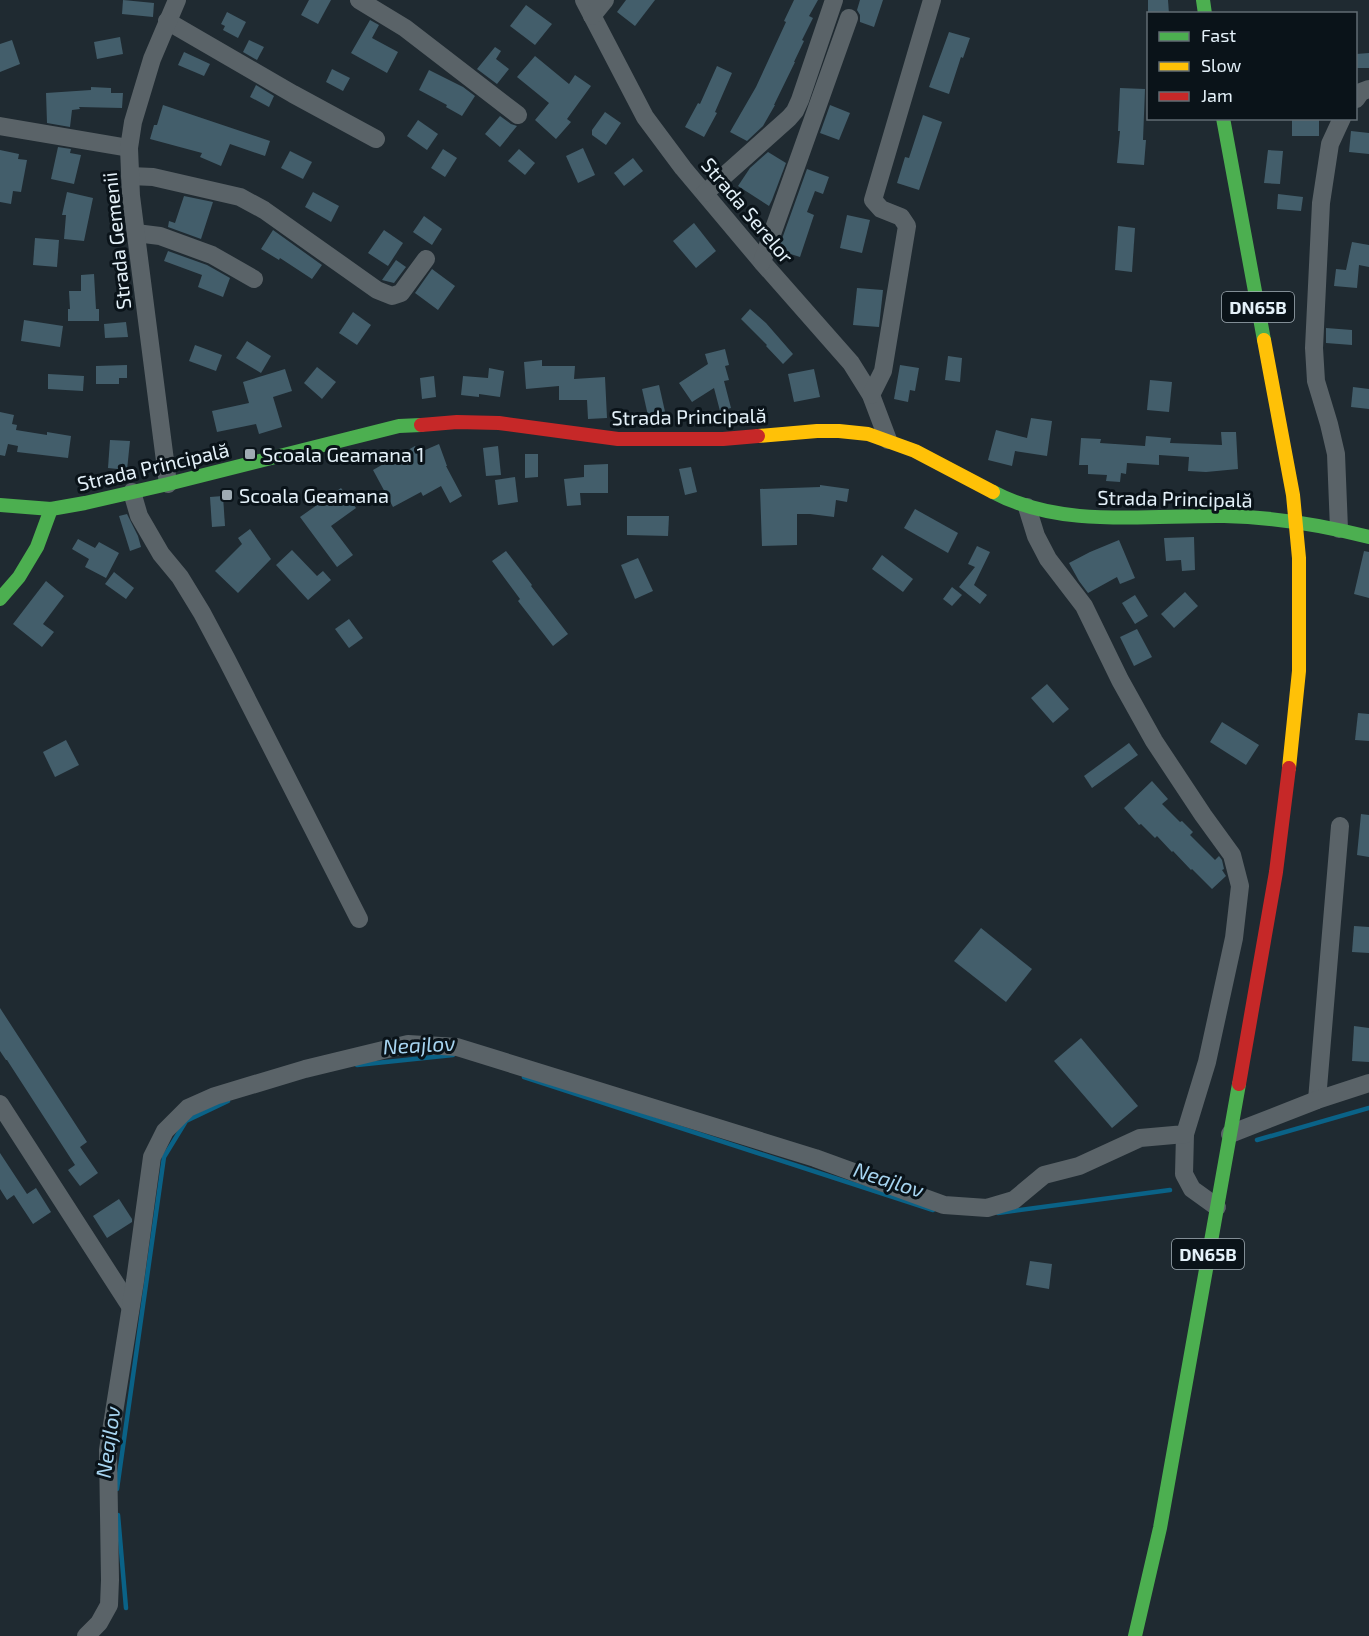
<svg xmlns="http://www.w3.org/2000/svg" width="1369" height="1636" viewBox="0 0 1369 1636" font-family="'Exo 2',sans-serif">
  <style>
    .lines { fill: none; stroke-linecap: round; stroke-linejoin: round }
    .stream { stroke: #0a6287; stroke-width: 4.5 }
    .building { fill: #435e6b }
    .street { stroke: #5a6368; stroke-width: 18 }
    .fast { stroke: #4caf50; stroke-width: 14 }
    .slow { stroke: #ffc107; stroke-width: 14 }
    .jam { stroke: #c62828; stroke-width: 14 }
    .poi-dot { fill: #9fabb3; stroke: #0a1319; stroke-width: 2 }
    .labels { text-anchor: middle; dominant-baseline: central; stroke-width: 6; stroke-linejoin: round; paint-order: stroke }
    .shield { fill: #0a1319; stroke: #a3aeb6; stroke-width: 1.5 }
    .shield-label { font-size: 18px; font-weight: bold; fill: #e4f1f9 }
    .street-label { font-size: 20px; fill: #e4f1f9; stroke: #0a1319 }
    .poi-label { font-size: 20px; fill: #e4f1f9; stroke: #0a1319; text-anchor: start }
    .water-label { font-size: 21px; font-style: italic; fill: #a6d4f0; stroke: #0a1319 }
  </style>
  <rect width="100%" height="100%" fill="#1f2a31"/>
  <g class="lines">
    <g class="stream">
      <polyline points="357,1065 453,1055"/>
      <polyline points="524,1077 933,1210"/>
      <polyline points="1257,1140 1369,1108"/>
      <polyline points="998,1213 1170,1190"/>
      <polyline points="117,1489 164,1157 186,1121 228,1101"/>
      <polyline points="118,1515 126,1608"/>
    </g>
  </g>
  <g class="building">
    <polygon points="123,0 154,3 153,17 122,14"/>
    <polygon points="309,0 331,0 318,24 301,15"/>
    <polygon points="626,0 655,0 635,26 617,12"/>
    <polygon points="794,0 818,0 809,16 813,18 802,40 804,41 794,62 795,62 774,105 775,105 763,126 747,141 730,132 756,87 786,22 784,21"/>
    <polygon points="860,0 883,0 874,27 860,22 860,15 857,10"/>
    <polygon points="1148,0 1168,0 1169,14 1148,14"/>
    <polygon points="526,5 552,24 535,45 510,26"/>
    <polygon points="227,12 246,22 238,38 223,30 225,26 221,24"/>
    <polygon points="370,20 379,25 372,38 398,52 387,73 351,53"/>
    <polygon points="949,32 970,38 963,58 961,57 949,94 929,87"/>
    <polygon points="120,37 123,54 97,59 94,42"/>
    <polygon points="12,40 20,64 0,72 0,44"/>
    <polygon points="249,40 264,47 257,60 243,52"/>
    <polygon points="495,47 501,51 496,59 509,69 497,84 477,69"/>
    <polygon points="184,52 210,64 204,76 178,65"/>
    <polygon points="1369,53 1369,68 1356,68 1356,54"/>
    <polygon points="535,56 569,84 575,75 591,86 567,119 571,122 556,139 535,120 549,103 517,77"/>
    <polygon points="717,66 732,73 715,112 717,113 704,137 685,127 698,103 700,104"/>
    <polygon points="332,69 350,78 343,91 326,82"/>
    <polygon points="429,70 463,87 475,96 462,116 446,107 447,105 419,90"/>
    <polygon points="256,85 274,96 269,107 250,97"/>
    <polygon points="91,87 111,88 111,93 123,93 122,108 79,107 80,109 72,110 70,127 47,123 46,93 91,90"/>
    <polygon points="1120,88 1145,89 1143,140 1146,140 1144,165 1117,163 1120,131 1118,131"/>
    <polygon points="163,105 270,141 265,156 230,144 221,166 200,157 202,153 150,139 154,125 157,125"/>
    <polygon points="830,105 850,113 839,140 820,133"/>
    <polygon points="605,112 621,123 606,145 592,135 592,130"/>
    <polygon points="923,115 942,122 919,190 897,183 905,157 909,158"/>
    <polygon points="500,116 511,124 517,126 500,147 485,134"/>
    <rect x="1292" y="119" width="27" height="17"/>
    <polygon points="418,120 438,134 427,150 407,136"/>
    <polygon points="1351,131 1369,133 1369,154 1349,152"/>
    <polygon points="58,147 71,149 70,153 81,155 74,184 51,179"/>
    <polygon points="583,148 595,175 578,183 566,156"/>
    <polygon points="443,149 457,158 445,177 431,168"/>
    <polygon points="519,149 535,163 525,175 508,161"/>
    <polygon points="0,150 19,154 18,159 27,160 21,192 13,191 11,204 0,202"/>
    <polygon points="1268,150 1283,151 1280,184 1264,183"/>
    <polygon points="290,151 312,162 303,179 281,168"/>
    <polygon points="768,152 786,163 772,200 769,206 738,186 750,168"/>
    <polygon points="633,158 643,171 624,186 614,173"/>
    <polygon points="807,169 829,177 823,194 815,191 807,212 814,215 800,257 778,250"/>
    <polygon points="67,192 93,198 84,241 64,239 66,215 62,215"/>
    <polygon points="313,192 339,206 331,222 305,207"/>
    <polygon points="1278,194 1303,197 1301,211 1277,209"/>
    <polygon points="184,196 213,202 201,239 168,227 169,221 175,223"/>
    <polygon points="847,215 870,220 862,253 840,248"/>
    <polygon points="424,216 442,229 432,245 413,232"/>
    <polygon points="694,223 716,251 696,268 673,241"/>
    <polygon points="1118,226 1135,228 1132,272 1115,270"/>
    <polygon points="273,230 322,265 312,279 280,258 279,260 261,249"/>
    <polygon points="384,230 403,243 388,266 368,253"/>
    <polygon points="35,238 59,240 57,267 33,265"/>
    <polygon points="1352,242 1369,245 1369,267 1359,265 1357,288 1334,286 1336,269 1346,270"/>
    <polygon points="168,251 207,265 230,278 223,297 198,287 202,275 164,261"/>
    <polygon points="396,260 406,267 394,283 382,280"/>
    <polygon points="432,269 455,286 438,310 415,293"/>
    <polygon points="94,274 96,309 99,309 99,321 68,321 68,309 70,309 69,291 81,291 81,275"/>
    <polygon points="857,288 883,290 879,327 853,325"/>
    <polygon points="750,309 766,323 793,354 783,364 766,346 767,345 741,319"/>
    <polygon points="353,312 371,325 357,345 339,333"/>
    <polygon points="24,320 63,326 60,347 21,341"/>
    <polygon points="126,322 128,337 105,338 104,324"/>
    <polygon points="1326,328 1352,330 1352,345 1326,343"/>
    <polygon points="247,341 271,356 261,373 236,358"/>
    <polygon points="195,345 222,355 216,371 189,361"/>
    <polygon points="725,349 729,365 725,366 729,380 724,381 731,408 720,411 714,388 692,402 679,383 708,364 705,354"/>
    <polygon points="948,356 962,358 960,382 945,380"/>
    <polygon points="542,360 542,366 575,366 574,379 605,377 607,418 588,419 587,400 559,400 559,386 526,389 524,362"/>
    <polygon points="127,365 127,378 119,378 119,384 96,384 96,366"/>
    <polygon points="900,365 919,368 915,391 910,390 908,402 894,399"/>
    <polygon points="317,367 336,382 322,399 304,383"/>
    <polygon points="489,368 504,371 500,397 479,394 479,397 461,395 463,376 488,378"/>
    <polygon points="285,369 292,391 273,397 282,427 259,434 256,424 217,432 212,411 249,403 243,382"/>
    <polygon points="814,369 820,397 794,402 788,374"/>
    <polygon points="48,374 84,376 83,391 48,389"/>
    <polygon points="434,376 436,397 422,399 420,378"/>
    <polygon points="1150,380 1172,382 1169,412 1147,410"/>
    <polygon points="659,385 666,416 649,420 642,389"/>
    <polygon points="1353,387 1369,389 1369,409 1351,407"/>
    <polygon points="0,412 14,415 12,424 17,425 16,430 47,435 47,432 71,436 68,458 17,452 18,446 8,444 5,456 0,455"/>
    <polygon points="1031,418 1052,421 1047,456 1015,451 1012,466 988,460 996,430 1027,438"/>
    <polygon points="1221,432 1236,432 1238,469 1206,472 1188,471 1189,457 1159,455 1159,465 1127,463 1126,474 1121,473 1120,482 1106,481 1107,475 1088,474 1088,465 1079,465 1081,438 1101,439 1100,443 1145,446 1146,436 1171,438 1170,443 1222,445"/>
    <polygon points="110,440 130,441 127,470 108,468"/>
    <polygon points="439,444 447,466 446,466 462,496 450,503 441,486 423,496 421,492 393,507 373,470 415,446 418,453"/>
    <polygon points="498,446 501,475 486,476 483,448"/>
    <polygon points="525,454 538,454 538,477 525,478"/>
    <polygon points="608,464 608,493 580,493 581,505 567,506 564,479 584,477 584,465"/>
    <polygon points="691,467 697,492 685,495 679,469"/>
    <polygon points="515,477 518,502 498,505 495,480"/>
    <polygon points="820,485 849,489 847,502 836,500 834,517 810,514 797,514 797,545 762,546 760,489 820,487"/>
    <polygon points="341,488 356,508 331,526 353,555 337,567 300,517"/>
    <polygon points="223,496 225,526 212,527 210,497"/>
    <polygon points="915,509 958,533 948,553 904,528"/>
    <polygon points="127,514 138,536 141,547 130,551 119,516"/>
    <polygon points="627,516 669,516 668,536 627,535"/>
    <polygon points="250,529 271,559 238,593 215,571 242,544 238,538"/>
    <polygon points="1194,537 1195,570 1182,571 1181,560 1166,561 1164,538"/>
    <polygon points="78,539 95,548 99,542 119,553 106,578 85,567 89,559 72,549"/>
    <polygon points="1119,540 1135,578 1120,584 1117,577 1088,593 1079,581 1069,563 1090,552"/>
    <polygon points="977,546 990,552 974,585 987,595 980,604 959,587 975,567 968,564"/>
    <polygon points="292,550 317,576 323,571 331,580 308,600 276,565"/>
    <polygon points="506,551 532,585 531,586 568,634 553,646 518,601 520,599 492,561"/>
    <polygon points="1364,551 1369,552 1369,598 1354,594"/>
    <polygon points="882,555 913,579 903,592 872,569"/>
    <polygon points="638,558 653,591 635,599 621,565"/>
    <polygon points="114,572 134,588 126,599 105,584"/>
    <polygon points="46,581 64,596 43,624 54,632 42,647 13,624"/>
    <polygon points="952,587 962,595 952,606 943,599"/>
    <polygon points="1185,592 1198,606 1174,628 1161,614"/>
    <polygon points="1135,595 1148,616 1135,624 1122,603"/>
    <polygon points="349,619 363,638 349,648 335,629"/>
    <polygon points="1137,629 1152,657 1134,666 1120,637"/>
    <polygon points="1047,684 1069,709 1053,723 1031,698"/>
    <polygon points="1358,713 1369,714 1369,741 1355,740"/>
    <polygon points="1222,722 1259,745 1246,765 1210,742"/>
    <polygon points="66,740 79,765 55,777 43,752"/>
    <polygon points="1129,743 1138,755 1092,788 1084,776"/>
    <polygon points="1152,781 1168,799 1162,804 1180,822 1182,821 1193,832 1190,835 1215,860 1219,856 1222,860 1224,869 1222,870 1226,876 1212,889 1192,869 1191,870 1173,851 1172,852 1157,836 1155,838 1141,824 1139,825 1124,808"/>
    <polygon points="1361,814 1369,815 1369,857 1357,855"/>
    <polygon points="1354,926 1369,927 1369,953 1352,952"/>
    <polygon points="981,928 1032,969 1006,1002 954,961"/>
    <polygon points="0,1008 87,1142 80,1147 98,1173 80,1186 68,1170 75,1165 7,1060 6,1060 0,1051"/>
    <polygon points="1354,1026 1369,1028 1369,1062 1352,1061"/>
    <polygon points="1081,1038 1138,1106 1112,1128 1054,1061"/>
    <polygon points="0,1153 27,1194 36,1188 51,1212 33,1224 14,1195 7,1200 0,1189"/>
    <polygon points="119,1199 132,1219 132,1222 107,1238 93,1216"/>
    <polygon points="1030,1261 1052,1264 1049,1289 1026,1285"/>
  </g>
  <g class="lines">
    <g class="street">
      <polyline points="359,0 405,28 518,115"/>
      <polyline points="584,0 645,117 683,168 762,262 851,363 871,395 888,440"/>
      <polyline points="592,16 605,0"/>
      <polyline points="167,21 293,94 376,139"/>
      <polyline points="1356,99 1361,92 1369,89"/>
      <polyline points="0,126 129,148"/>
      <polyline points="130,176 153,177 240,197 264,210 377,290 392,296 401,293 426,259"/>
      <polyline points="705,193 789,118 795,111 800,100 834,0"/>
      <polyline points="136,233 160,236 212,255 254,279"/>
      <polyline points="762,262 849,18"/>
      <polyline points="871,395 883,371 907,226 901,217 881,209 873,200 932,0"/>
      <polyline points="168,484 131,196 129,148 133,122 152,59 177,0"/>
      <polyline points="132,492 139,516 161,554 180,577 202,613 227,660 359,919"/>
      <polyline points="1339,529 1336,454 1329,424 1316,381 1314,348 1321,203 1330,144 1342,118"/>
      <polyline points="1317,1100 1340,826"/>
      <polyline points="0,1104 130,1306"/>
      <polyline points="1185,1134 1184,1174 1192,1189 1217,1207"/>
      <polyline points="1230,1134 1317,1100 1369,1083"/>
      <polyline points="86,1636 99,1623 109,1605 110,1580 108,1450 135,1281 152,1157 165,1131 188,1108 215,1096 305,1069 408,1044 457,1047 815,1158 944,1205 987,1208 1014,1200 1044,1175 1079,1166 1140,1138 1185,1134 1207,1062 1234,938 1240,886 1232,855 1203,815 1154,741 1120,680 1084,606 1048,559 1036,536 1027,507"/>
    </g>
    <g class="fast">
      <polyline points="1203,0 1205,14"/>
      <polyline points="1223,118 1264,340"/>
      <path d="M993 492C1062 529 1148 515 1224 516 1272 517 1322 525 1369 537"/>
      <polyline points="0,505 51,509 85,503 168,484 399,426 421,425"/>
      <polyline points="0,599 19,577 37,547 51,509"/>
      <polyline points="1135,1636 1160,1528 1239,1084"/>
    </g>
    <g class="slow">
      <polyline points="1264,340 1293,495 1299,558 1299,671 1289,768"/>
      <polyline points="758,436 817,431 839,431 868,434 915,451 993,492"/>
    </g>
    <g class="jam">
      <polyline points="421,425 457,422 499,423 618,439 723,439 758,436"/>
      <polyline points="1239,1084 1276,872 1289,768"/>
    </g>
  </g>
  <g class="poi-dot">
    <rect x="244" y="448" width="12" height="12" rx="3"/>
    <rect x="221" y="489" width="12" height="12" rx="3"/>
  </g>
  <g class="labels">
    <g class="shield">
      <rect x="1222" y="292" width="72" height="30" rx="4.5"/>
      <rect x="1172" y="1239" width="72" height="30" rx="4.5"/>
    </g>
    <g class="shield-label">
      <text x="1258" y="307">DN65B</text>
      <text x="1208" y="1254">DN65B</text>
    </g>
    <g class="street-label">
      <text transform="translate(748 210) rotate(50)">Strada Serelor</text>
      <text transform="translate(116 241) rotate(-96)">Strada Gemenii</text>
      <text transform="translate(689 416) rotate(-1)">Strada Principală</text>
      <text transform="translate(153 466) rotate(-13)">Strada Principală</text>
      <text transform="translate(1175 498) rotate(1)">Strada Principală</text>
    </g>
    <g class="poi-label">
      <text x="262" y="454">Scoala Geamana 1</text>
      <text x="239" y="495">Scoala Geamana</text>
    </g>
    <g class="water-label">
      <text transform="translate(419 1044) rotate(-3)">Neajlov</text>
      <text transform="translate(889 1179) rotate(18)">Neajlov</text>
      <text transform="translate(107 1442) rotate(-82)">Neajlov</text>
    </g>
  </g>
  <rect x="1147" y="12" width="210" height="108" fill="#0a1319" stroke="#616c73" stroke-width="1.5"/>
  <rect x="1159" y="32" width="30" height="9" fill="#4caf50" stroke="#616c73" stroke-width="1.5"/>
  <text x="1201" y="42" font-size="18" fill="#e4f1f9">Fast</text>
  <rect x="1159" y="62" width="30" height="9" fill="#ffc107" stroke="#616c73" stroke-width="1.5"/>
  <text x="1201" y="72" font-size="18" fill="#e4f1f9">Slow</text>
  <rect x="1159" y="92" width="30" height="9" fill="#c62828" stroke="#616c73" stroke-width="1.5"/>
  <text x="1201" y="102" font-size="18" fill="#e4f1f9">Jam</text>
</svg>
